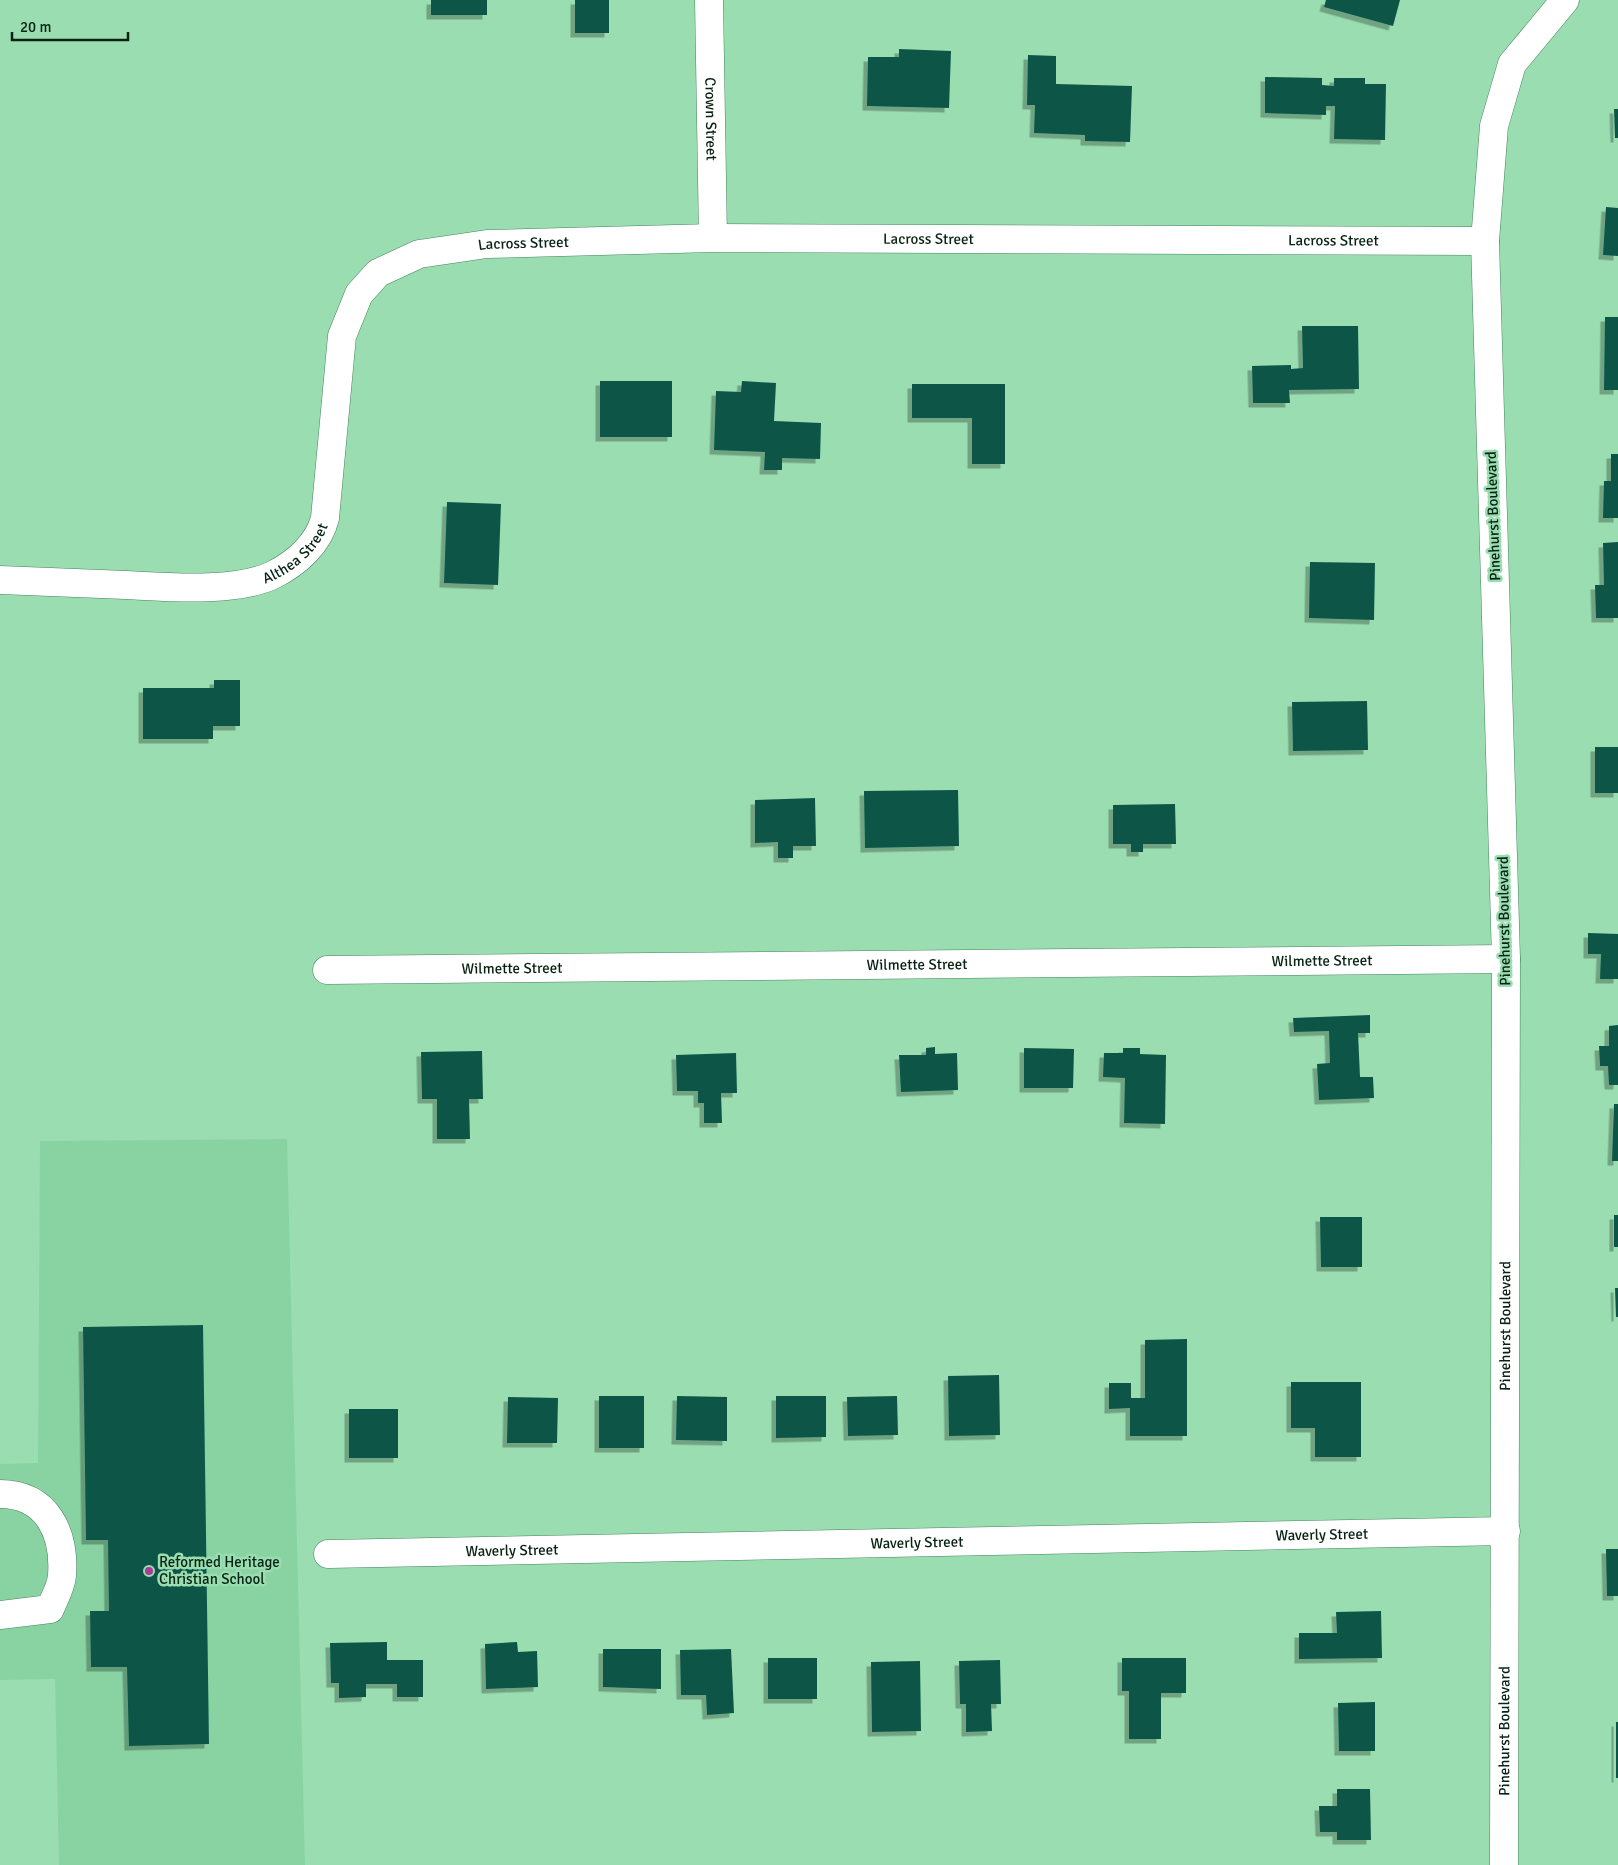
<svg xmlns="http://www.w3.org/2000/svg" width="1618" height="1865" viewBox="0 0 1618 1865" font-family="Signika,sans-serif">
  <style>
    .built { fill: #89d3a3 }
    .building { fill: #0a5647; filter: url(#shadow) }
    .lines { fill: none; stroke-linecap: round; stroke-linejoin: round }
    .minor-casing { stroke: #44855d; stroke-width: 29 }
    .minor { stroke: #fff; stroke-width: 28 }
    .poi-dot { fill: #aa3a98; stroke: #9addb1; stroke-width: 2 }
    .labels { text-anchor: middle; dominant-baseline: central; stroke-width: 5; stroke-linejoin: round; paint-order: stroke }
    .street-label { font-size: 15px; fill: #082313; stroke: #9addb1 }
    .poi-label { font-size: 15px; fill: #082313; stroke: #9addb1; text-anchor: start }
  </style>
  <defs>
    <filter id="shadow"><feDropShadow dx="-4.5" dy="4.5" stdDeviation="0" flood-color="#0004"/></filter>
  </defs>
  <rect width="100%" height="100%" fill="#9addb1"/>
  <polygon class="built" points="287,1139 305,1865 59,1865 55,1679 0,1680 0,1464 38,1463 40,1141"/>
  <g class="building">
    <rect x="431" y="0" width="56" height="15"/>
    <rect x="575" y="0" width="34" height="33"/>
    <polygon points="1326,0 1400,0 1393,26 1324,7"/>
    <polygon points="899,49 951,51 949,108 867,106 868,57 899,57"/>
    <polygon points="1028,55 1056,56 1056,84 1132,86 1130,142 1085,141 1085,135 1034,133 1035,105 1027,105"/>
    <polygon points="1265,77 1322,78 1322,85 1334,86 1334,78 1365,78 1365,84 1386,84 1385,140 1334,139 1335,106 1326,106 1326,115 1265,113"/>
    <polygon points="1614,109 1618,109 1618,138 1615,138"/>
    <polygon points="1606,207 1618,208 1618,256 1603,255"/>
    <polygon points="1605,317 1618,317 1618,390 1604,390"/>
    <polygon points="1302,326 1358,326 1359,389 1289,390 1290,403 1253,403 1252,366 1291,365 1291,369 1303,368"/>
    <rect x="600" y="381" width="72" height="56"/>
    <polygon points="742,381 776,383 774,421 821,423 820,459 782,458 782,470 764,470 765,452 714,450 716,391 741,392"/>
    <polygon points="912,384 1005,384 1005,464 972,464 972,418 912,418"/>
    <polygon points="1611,454 1618,454 1618,518 1603,518 1604,481 1611,481"/>
    <polygon points="447,502 501,504 498,585 444,583"/>
    <polygon points="1618,542 1618,618 1596,618 1595,585 1604,585 1603,543"/>
    <polygon points="1310,562 1375,563 1374,620 1309,618"/>
    <polygon points="214,680 240,680 240,726 213,726 213,739 143,739 143,688 214,688"/>
    <polygon points="1367,701 1368,750 1293,751 1292,702"/>
    <rect x="1595" y="747" width="23" height="46"/>
    <polygon points="958,790 959,846 865,848 864,791"/>
    <polygon points="815,798 816,846 793,846 793,858 778,858 778,842 755,843 755,800"/>
    <polygon points="1175,804 1176,844 1143,844 1143,852 1131,852 1131,844 1113,844 1113,805"/>
    <polygon points="1588,933 1618,934 1618,979 1600,979 1601,954 1588,954"/>
    <polygon points="1370,1015 1370,1033 1358,1033 1360,1077 1373,1077 1374,1098 1319,1100 1317,1064 1330,1063 1329,1031 1294,1032 1293,1018"/>
    <polygon points="1618,1025 1618,1085 1609,1085 1608,1066 1600,1066 1599,1046 1609,1046 1609,1026"/>
    <polygon points="935,1047 935,1054 957,1053 958,1090 901,1092 899,1055 926,1055 926,1048"/>
    <polygon points="1024,1048 1074,1049 1073,1088 1024,1088"/>
    <polygon points="1123,1048 1140,1048 1140,1054 1166,1055 1165,1124 1124,1123 1125,1078 1103,1077 1104,1053 1123,1053"/>
    <polygon points="482,1051 483,1099 469,1099 470,1139 437,1139 437,1099 422,1099 421,1052"/>
    <polygon points="736,1053 737,1093 721,1093 722,1123 704,1123 704,1103 698,1103 698,1091 677,1091 676,1055"/>
    <polygon points="1614,1104 1618,1104 1618,1161 1612,1161"/>
    <rect x="1614" y="1215" width="4" height="32"/>
    <polygon points="1320,1217 1362,1217 1362,1267 1321,1267"/>
    <polygon points="1615,1288 1618,1288 1618,1317 1616,1317"/>
    <polygon points="203,1325 209,1744 129,1746 127,1667 91,1667 90,1611 109,1611 108,1540 86,1540 83,1327"/>
    <polygon points="1187,1339 1187,1436 1130,1436 1130,1408 1109,1409 1109,1383 1131,1383 1131,1398 1145,1398 1145,1340"/>
    <polygon points="999,1375 1000,1435 949,1436 948,1376"/>
    <polygon points="1291,1382 1361,1382 1361,1457 1315,1457 1315,1428 1291,1428"/>
    <rect x="599" y="1396" width="45" height="52"/>
    <polygon points="677,1396 727,1397 727,1441 676,1440"/>
    <polygon points="776,1396 826,1396 826,1437 776,1438"/>
    <polygon points="897,1396 898,1435 848,1436 847,1397"/>
    <polygon points="508,1397 558,1398 557,1443 507,1443"/>
    <rect x="349" y="1409" width="49" height="49"/>
    <polygon points="1606,1549 1618,1549 1618,1596 1607,1596"/>
    <polygon points="1381,1611 1382,1658 1299,1659 1299,1633 1337,1633 1336,1612"/>
    <polygon points="387,1642 387,1660 423,1660 423,1697 397,1697 397,1684 366,1684 366,1697 339,1698 339,1683 331,1683 330,1643"/>
    <polygon points="517,1642 518,1652 537,1651 538,1687 486,1689 485,1644"/>
    <polygon points="603,1649 661,1649 661,1689 603,1687"/>
    <polygon points="731,1649 734,1713 707,1715 706,1695 681,1695 680,1650"/>
    <rect x="768" y="1658" width="49" height="41"/>
    <polygon points="1122,1658 1186,1658 1186,1693 1161,1693 1161,1739 1129,1739 1129,1691 1122,1691"/>
    <polygon points="1000,1660 1001,1704 991,1704 992,1731 966,1732 966,1704 960,1704 959,1661"/>
    <polygon points="920,1661 921,1731 872,1732 871,1662"/>
    <polygon points="1375,1702 1375,1751 1339,1751 1338,1703"/>
    <rect x="1616" y="1722" width="2" height="56"/>
    <polygon points="1337,1789 1370,1789 1371,1840 1337,1840 1337,1832 1320,1832 1319,1806 1337,1806"/>
  </g>
  <g class="lines">
    <defs>
      <g id="minor">
        <path id="s1" d="M709 0 713 238"/>
        <path id="s2" d="M0 580C42 582 84 583 126 585 167 587 235 593 273 575 297 563 319 543 325 518L342 336 359 294 378 273 419 254 487 244 713 238 1485 241"/>
        <path id="s3" d="M327 970 1506 959"/>
        <path d="M0 1494C48 1494 65 1534 62 1576 61 1587 54 1599 50 1609L0 1615"/>
        <path id="s4" d="M328 1554 1506 1531"/>
        <path id="s5" d="M1504 1865 1506 959 1485 241 1494 126 1512 64 1565 0"/>
      </g>
    </defs>
    <use href="#minor" class="minor-casing"/>
    <use href="#minor" class="minor"/>
  </g>
  <circle class="poi-dot" cx="149" cy="1571" r="5"/>
  <g class="labels">
    <g class="street-label">
      <text stroke="none"><textPath href="#s1" startOffset="119">Crown Street</textPath></text>
      <text stroke="none"><textPath href="#s2" startOffset="1166">Lacross Street</textPath></text>
      <text stroke="none"><textPath href="#s2" startOffset="1571">Lacross Street</textPath></text>
      <text stroke="none"><textPath href="#s2" startOffset="761">Lacross Street</textPath></text>
      <text transform="translate(1493 516) rotate(-92)">Pinehurst Boulevard</text>
      <text stroke="none"><textPath href="#s2" startOffset="306">Althea Street</textPath></text>
      <text transform="translate(1504 921) rotate(-91)">Pinehurst Boulevard</text>
      <text stroke="none"><textPath href="#s3" startOffset="995">Wilmette Street</textPath></text>
      <text stroke="none"><textPath href="#s3" startOffset="590">Wilmette Street</textPath></text>
      <text stroke="none"><textPath href="#s3" startOffset="185">Wilmette Street</textPath></text>
      <text stroke="none"><textPath href="#s5" startOffset="539">Pinehurst Boulevard</textPath></text>
      <text stroke="none"><textPath href="#s4" startOffset="994">Waverly Street</textPath></text>
      <text stroke="none"><textPath href="#s4" startOffset="589">Waverly Street</textPath></text>
      <text stroke="none"><textPath href="#s4" startOffset="184">Waverly Street</textPath></text>
      <text stroke="none"><textPath href="#s5" startOffset="134">Pinehurst Boulevard</textPath></text>
    </g>
    <g class="poi-label">
      <text x="159" y="1562">Reformed Heritage<tspan x="159" dy="17">Christian School</tspan></text>
    </g>
  </g>
  <path d="M12 32v8h116v-8" fill="none" stroke="#082313" stroke-width="2.5"/>
  <text x="20" y="32" font-size="15" fill="#082313" stroke="#9addb1" stroke-width="4" paint-order="stroke">20 m</text>
</svg>
